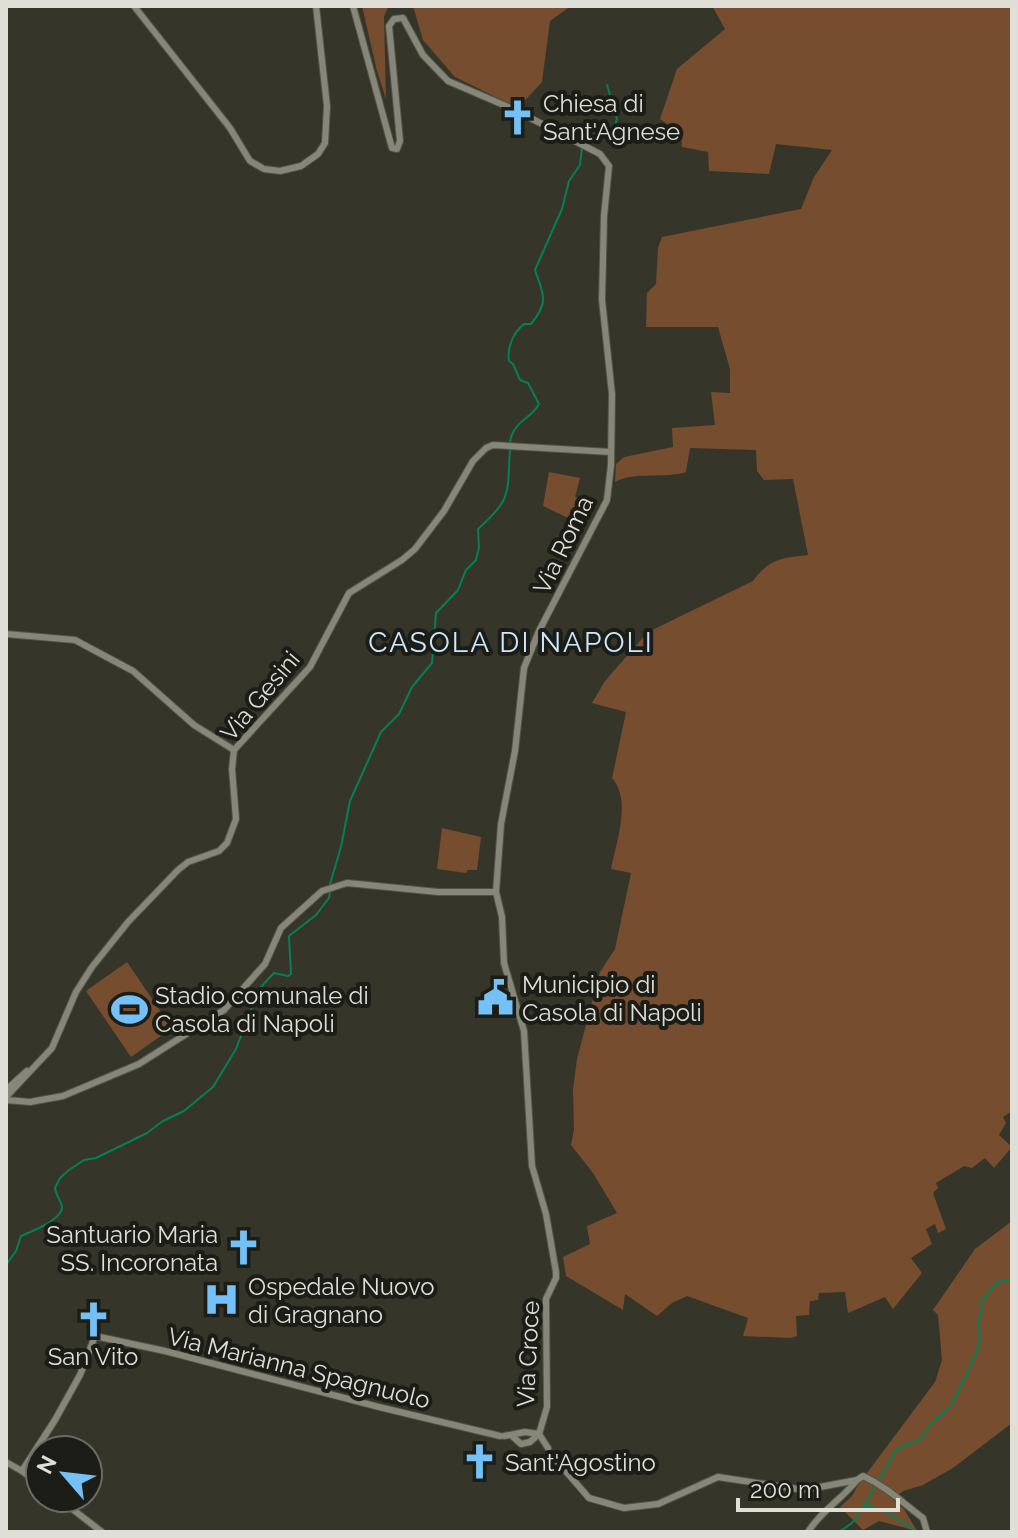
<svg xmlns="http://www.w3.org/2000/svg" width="1018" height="1538" viewBox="0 0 1018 1538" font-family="Raleway,sans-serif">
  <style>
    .green { fill: #764d2f }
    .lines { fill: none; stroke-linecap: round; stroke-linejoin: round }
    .stream { stroke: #058056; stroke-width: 2 }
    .minor-casing { stroke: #535349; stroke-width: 8 }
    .minor { stroke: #868779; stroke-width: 6 }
    .labels { text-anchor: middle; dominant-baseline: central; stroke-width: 8; stroke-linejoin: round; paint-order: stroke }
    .poi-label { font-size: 24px; fill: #dfdfd7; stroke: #1c1d17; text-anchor: start }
    .street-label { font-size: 24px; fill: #dfdfd7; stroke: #1c1d17 }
    .quarter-label { font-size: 28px; letter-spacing: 2px; fill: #cde8fc; stroke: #1c1d17 }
  </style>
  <rect width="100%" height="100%" fill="#353629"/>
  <g class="green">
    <polygon points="362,6 389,6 384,16 386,99 377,71"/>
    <polygon points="413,6 571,6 550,21 542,82 518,108 455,77 423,40"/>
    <path d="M712 6H1012V1111L1003 1117 1006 1123 999 1135 1012 1147 994 1168 985 1158 972 1168 964 1166 936 1183 938 1188 933 1193 946 1229 938 1233 935 1224 926 1229 932 1244 911 1258 922 1273 893 1309 885 1297 848 1313 845 1292 819 1293 818 1300 810 1301 809 1315 796 1316 797 1336 791 1338 743 1336 748 1318 687 1296 672 1303 657 1316 625 1294 623 1310 566 1276 563 1257 590 1244 587 1226 617 1213 593 1173 571 1145 574 1130 573 1090 577 1059 600 972 615 949 631 873 611 869C616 843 632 800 612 778L626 712 592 703 605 681 648 632 753 581C770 558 782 558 808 555L793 479 764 480 757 471 756 450 690 448 686 472C664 479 634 471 615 482L616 464 624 457 673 447 672 428 715 425 711 392 730 393V369L718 327H646L647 293 656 284 658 248 662 237 801 209 814 177 832 150 776 144 769 174 709 171 708 152 682 147 681 134 660 119 677 69 725 29Z"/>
    <polygon points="549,472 580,478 575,497 589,502 585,526 543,506"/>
    <polygon points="442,828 481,837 477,870 468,870 466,873 437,869"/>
    <polygon points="127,962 172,1028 131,1057 86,991"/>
    <polygon points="1012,1221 1012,1423 953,1468 923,1485 903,1491 893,1499 904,1509 917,1531 879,1521 863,1530 840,1507 852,1496 858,1485 935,1382 942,1360 938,1315 933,1310 975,1249"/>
  </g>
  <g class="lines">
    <g class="stream">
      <polyline points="586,142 588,137 615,125 617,119 607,85"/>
      <path d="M510 443C512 422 531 419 539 404L528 383 520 380 513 364 509 361C507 347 513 333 524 324H531C550 301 543 294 535 270L562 209 569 181 580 165 582 148"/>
      <path d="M330 884 341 847 350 801 381 732 399 714 412 687 432 663 436 613 458 590 466 570 476 560 479 547 478 529C513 498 507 493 510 449"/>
      <path d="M6 1265 16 1251 21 1236C31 1232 63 1219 62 1207 61 1201 56 1195 55 1188L60 1178 69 1170 84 1160 96 1158 147 1133 163 1121 184 1111 213 1087 236 1049 259 989 274 973 288 976 291 974 289 936 316 915 329 898 330 891"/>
      <polyline points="866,1505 885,1511 918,1532"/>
      <polyline points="839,1532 852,1523 861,1511 897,1449 921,1439 930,1425 952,1405 976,1354 980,1338 978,1322 982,1310 981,1302 998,1281 1012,1280"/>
    </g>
    <defs>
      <g id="minor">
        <polyline points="134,6 230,128 250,161 264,169 280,171 301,166 318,154 325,143 327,106 316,6"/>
        <polyline points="353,6 392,148 397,149 400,141 389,26 394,19 403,18 423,55 448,81 513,109 600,154 609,166 604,216 602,300 612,394 611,465 607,500 539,631 524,668 515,751 501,824 496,892 502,917 504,963 524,1031 532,1166 546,1214 556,1272 556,1278 546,1299 547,1407 539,1434 548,1448"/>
        <polyline points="6,634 75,640 133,671 194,725 234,750"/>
        <polyline points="6,1090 27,1071"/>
        <polyline points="6,1097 52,1048 76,992 92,967 128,922 178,870 188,862 219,851 227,843 236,819 232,769 234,750 310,667 349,593 402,560 415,549 444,511 473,461 486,448 493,445 611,452"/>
        <polyline points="6,1100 30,1102 63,1096 139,1064 224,1010 265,964 281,928 322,891 347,883 438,892 496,892"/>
        <polyline points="504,1436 525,1432 539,1434 530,1442 521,1444 511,1435"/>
        <path d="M556 1460 589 1498 624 1508 658 1504 718 1477 804 1490 857 1480 863 1476C887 1487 903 1503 923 1518L927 1532"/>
        <polyline points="6,1462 22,1471 55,1420 80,1375 95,1336 165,1351 379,1407 500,1436"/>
        <polyline points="22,1471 40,1484"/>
        <polyline points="58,1498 102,1532"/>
        <path d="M808 1532C821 1511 842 1499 857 1480"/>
      </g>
    </defs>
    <use href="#minor" class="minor-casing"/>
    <use href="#minor" class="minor"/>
  </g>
  <defs>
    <symbol id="church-bare" viewBox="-9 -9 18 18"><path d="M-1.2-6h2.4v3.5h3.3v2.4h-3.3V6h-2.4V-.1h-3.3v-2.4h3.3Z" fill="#73c1f6" stroke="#1c1d17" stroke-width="2.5" paint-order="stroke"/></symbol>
    <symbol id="civic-bare" viewBox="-9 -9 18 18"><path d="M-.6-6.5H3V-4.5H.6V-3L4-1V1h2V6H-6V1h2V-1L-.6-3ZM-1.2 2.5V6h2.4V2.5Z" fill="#73c1f6" stroke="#1c1d17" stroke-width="2.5" paint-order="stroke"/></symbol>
    <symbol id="stadium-bare" viewBox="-9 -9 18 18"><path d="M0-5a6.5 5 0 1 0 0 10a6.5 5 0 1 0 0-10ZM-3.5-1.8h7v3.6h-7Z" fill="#73c1f6" stroke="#1c1d17" stroke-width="2.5" paint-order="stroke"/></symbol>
    <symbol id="hospital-bare" viewBox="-9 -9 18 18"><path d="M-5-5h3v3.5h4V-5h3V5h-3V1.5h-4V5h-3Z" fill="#73c1f6" stroke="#1c1d17" stroke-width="2.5" paint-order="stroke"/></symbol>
  </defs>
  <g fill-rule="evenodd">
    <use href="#church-bare" x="492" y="92" width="51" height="51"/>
    <use href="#civic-bare" x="470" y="972" width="51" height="51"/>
    <use href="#stadium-bare" x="104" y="984" width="51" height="51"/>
    <use href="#church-bare" x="218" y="1222" width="51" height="51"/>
    <use href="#hospital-bare" x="196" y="1274" width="51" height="51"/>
    <use href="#church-bare" x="68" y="1294" width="51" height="51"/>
    <use href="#church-bare" x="454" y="1436" width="51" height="51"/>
  </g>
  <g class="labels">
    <g class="poi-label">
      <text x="543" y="103">Chiesa di<tspan x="543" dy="28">Sant'Agnese</tspan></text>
      <text x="522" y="984">Municipio di<tspan x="522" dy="28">Casola di Napoli</tspan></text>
      <text x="155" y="995">Stadio comunale di<tspan x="155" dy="28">Casola di Napoli</tspan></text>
      <text x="218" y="1234" text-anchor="end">Santuario Maria<tspan x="218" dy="28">SS. Incoronata</tspan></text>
      <text x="248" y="1286">Ospedale Nuovo<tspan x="248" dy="28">di Gragnano</tspan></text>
      <text x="93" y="1356" text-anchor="middle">San Vito</text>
      <text x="505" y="1462">Sant'Agostino</text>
    </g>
    <g class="street-label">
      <text transform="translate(563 545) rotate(-64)">Via Roma</text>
      <text transform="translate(260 696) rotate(-50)">Via Gesini</text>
      <text transform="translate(528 1354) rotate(-87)">Via Croce</text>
      <text transform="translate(299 1368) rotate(14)">Via Marianna Spagnuolo</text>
    </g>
    <g class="quarter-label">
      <text x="511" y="642">CASOLA DI NAPOLI</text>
    </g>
  </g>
  <rect width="1018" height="1538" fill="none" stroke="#dfdfd7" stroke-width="16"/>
  <g transform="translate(64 1474) rotate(298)"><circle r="38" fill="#1c1d17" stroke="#6a6b64" stroke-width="2"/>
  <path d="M0-6L14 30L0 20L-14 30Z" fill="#73c1f6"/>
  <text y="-12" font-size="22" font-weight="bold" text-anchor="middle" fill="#dfdfd7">N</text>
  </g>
  <path d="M738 1498v12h160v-12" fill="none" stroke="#dfdfd7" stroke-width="4"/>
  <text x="750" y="1498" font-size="24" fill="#dfdfd7" stroke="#1c1d17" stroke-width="6" paint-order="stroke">200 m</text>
</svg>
